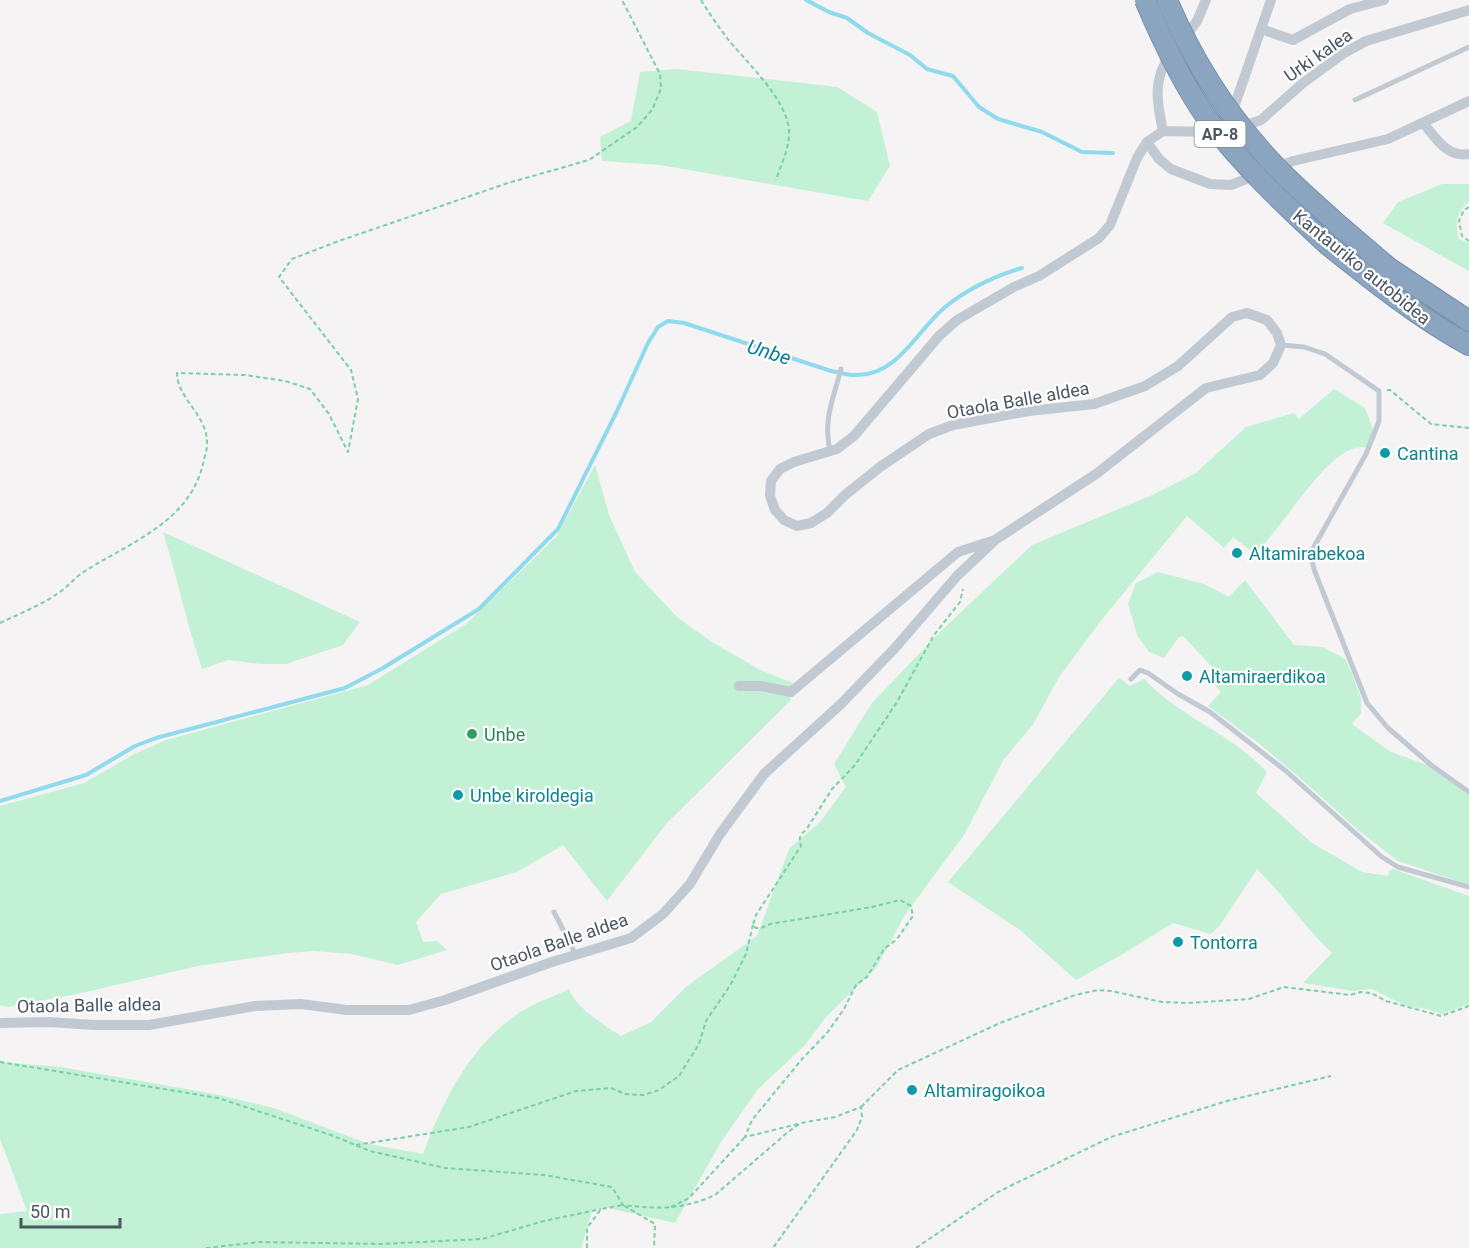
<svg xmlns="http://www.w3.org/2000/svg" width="1469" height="1248" viewBox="0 0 1469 1248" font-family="Roboto,sans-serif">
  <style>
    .green { fill: #c3f1d5 }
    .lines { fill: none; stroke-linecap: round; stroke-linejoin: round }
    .stream { stroke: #90daee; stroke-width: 4 }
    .highway-casing { stroke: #7690ad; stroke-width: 22 }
    .path { stroke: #7ad0a6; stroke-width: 2; stroke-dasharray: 4.5 3; stroke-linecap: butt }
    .lane { stroke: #c1cad2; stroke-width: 5 }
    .street { stroke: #c1cad2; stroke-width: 10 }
    .highway { stroke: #8ba5c1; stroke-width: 20 }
    .highway-bridge-casing { stroke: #7690ad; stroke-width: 22; stroke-linecap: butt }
    .highway-bridge { stroke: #8ba5c1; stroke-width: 20 }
    .culture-dot { fill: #0f9aa8; stroke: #fff; stroke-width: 2 }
    .leisure-dot { fill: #2e9e5b; stroke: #fff; stroke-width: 2 }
    .labels { text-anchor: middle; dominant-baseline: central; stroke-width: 4.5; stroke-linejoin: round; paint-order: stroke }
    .shield { fill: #fff; stroke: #808990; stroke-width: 1.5 }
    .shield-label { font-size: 16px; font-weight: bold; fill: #4a5661 }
    .street-label { font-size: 18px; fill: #4a5661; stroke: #fff }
    .culture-label { font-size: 18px; fill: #0d838f; stroke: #fff; text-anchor: start }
    .leisure-label { font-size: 18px; fill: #27864d; stroke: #fff; text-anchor: start }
    .water-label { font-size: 20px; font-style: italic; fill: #0c7c9b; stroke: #fff }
  </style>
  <rect width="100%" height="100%" fill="#f5f3f3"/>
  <g class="green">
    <polygon points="677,69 837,87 877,112 890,166 868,201 660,165 602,161 600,137 631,121 640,72"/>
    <path d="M1442 184H1469V202C1455 214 1455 222 1459 239L1469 243V271L1383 223 1398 202Z"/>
    <path d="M1334 389 1365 408 1376 437 1370 448C1363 447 1358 447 1352 449 1320 461 1281 529 1255 554L1233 537 1224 548 1187 516 1103 618 1059 677 1032 726 1004 759 964 835 905 915 877 967 826 1017 805 1045 758 1089 721 1142 675 1223 604 1207 592 1211 581 1248H0V1214L27 1211 0 1139V1062L61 1067 220 1095 274 1108 369 1144 423 1154C444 1099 469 1047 519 1013 534 1003 553 997 569 989 575 1007 605 1026 621 1036L651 1022 687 986 757 936 789 849 820 822 846 787 834 764 872 703 939 633 1032 545 1150 496 1196 473 1246 427 1294 413 1299 419Z"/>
    <polygon points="595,465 609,515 635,572 678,618 712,642 760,670 793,683 790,701 666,824 607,901 563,845 517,872 441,894 416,922 423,942 437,941 447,950 398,965 351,954 314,951 288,953 198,966 77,994 8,1007 0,1005 0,806 84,783 136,753 166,740 368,685 466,624 556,537"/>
    <path d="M163 532 360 622 343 645 286 664H261L228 660 202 669C187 624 177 578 163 532Z"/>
    <polygon points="1158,572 1204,584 1229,597 1245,580 1294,645 1323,647 1345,659 1351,671 1361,698 1361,713 1352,724 1391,752 1430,766 1469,795 1469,885 1398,861 1359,831 1307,784 1261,745 1208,706 1221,692 1207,676 1214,669 1183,636 1179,637 1164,658 1149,652 1137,635 1128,604 1136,583"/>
    <path d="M1119 678 1130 686 1144 679C1181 718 1229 732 1267 772L1256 793 1312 843 1362 872 1388 876 1389 871 1393 869 1469 896V1004L1442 1014 1427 1009 1406 1006 1372 989 1353 991 1303 983 1332 953C1304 927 1284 895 1257 869L1220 925 1211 934 1173 923 1121 955 1076 980 1020 930 948 882Z"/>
  </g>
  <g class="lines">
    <g class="stream">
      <polyline points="806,0 829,12 847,18 868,33 910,55 927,69 953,76 979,107 998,119 1042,132 1082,152 1113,153"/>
      <path d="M0 801 86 775 135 746 156 738 345 688 383 668 479 609 558 529 617 411 648 343 658 327 668 321 684 323 831 371C839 372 847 375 854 375 897 377 916 332 944 308 966 290 995 276 1022 268"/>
    </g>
    <defs>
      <g id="highway">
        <polyline points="1342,228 1389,268 1469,321"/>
        <path d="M1328 245C1373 281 1418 317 1469 345"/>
      </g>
    </defs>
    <use href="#highway" class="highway-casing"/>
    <g class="path">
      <path d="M701 0C709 13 718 26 727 38 747 63 786 98 789 130 790 147 781 165 776 180"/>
      <polyline points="1469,207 1464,210 1459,221 1462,236 1469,241"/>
      <polyline points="1387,390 1390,390 1431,424 1469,428"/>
      <path d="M0 623C19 614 39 606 57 594 67 588 75 577 85 571 131 542 189 522 203 464 204 457 208 449 207 442 207 415 177 398 177 373L245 375 285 381 310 389 329 414 348 452 358 399 351 370 279 277 292 259 336 242 508 183 589 160 637 127 652 110 661 89 660 74 622 0"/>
      <path d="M0 1062 218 1098 331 1135 370 1151 445 1168 544 1175 612 1187 623 1205C658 1209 682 1210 715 1195L788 1132 801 1123 835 1117 861 1107 862 1117 857 1130 773 1248"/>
      <polyline points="861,1107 898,1070 1000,1023 1075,995 1098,990 1111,991 1162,1002 1188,1003 1249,999 1284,987 1350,995 1361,992 1371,993 1386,1001 1441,1016 1469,1006"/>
      <path d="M798 1124 745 1137 752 1120 802 1059 827 1033 844 1009 856 985 867 977 884 949 897 939 913 916 911 906 900 900 872 907 770 924 761 928H756L753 925 756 915 801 846C799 838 799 835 806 830L832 789 855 765 897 702 934 635 960 602 963 589"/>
      <polyline points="356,1145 469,1127 576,1091 611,1088 625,1094 643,1095 659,1090 679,1076 699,1044 706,1021 731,984 746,954 753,925"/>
      <polyline points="671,1207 689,1198 745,1137"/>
      <polyline points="206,1248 260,1242 381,1244 482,1239 544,1221 601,1209"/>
      <polyline points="587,1248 587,1228 601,1209 623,1205 655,1224 654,1248"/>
      <polyline points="916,1248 998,1192 1111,1137 1227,1101 1331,1076"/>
    </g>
    <g class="lane">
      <polyline points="1355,100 1469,47"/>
      <polyline points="1281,345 1304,347 1325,354 1379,391 1379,421 1366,454 1310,554 1315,572 1367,703 1388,728 1431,765 1469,792"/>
      <path d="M830 451C823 419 833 400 841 369"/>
      <polyline points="1131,679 1140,670 1148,673 1178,694 1210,712 1286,771 1382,857 1398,867 1469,887"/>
      <polyline points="554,912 576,955"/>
    </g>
    <g class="street">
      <polyline points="1261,29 1293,40 1350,9 1384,0"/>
      <polyline points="1183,40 1197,21 1206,0"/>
      <polyline points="1231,116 1271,0"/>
      <path d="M1424 124C1436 138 1447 158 1469 154"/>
      <polyline points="1238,126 1241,127 1261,120 1303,83 1344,53 1366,41 1469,10"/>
      <path d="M1163 131C1157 103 1152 78 1171 54"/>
      <polyline points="1147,142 1159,159 1171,169 1210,184 1231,185 1258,174"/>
      <polyline points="1273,169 1293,161 1388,139 1469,101"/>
      <polyline points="739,686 761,686 791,692 958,552 992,541"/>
      <polyline points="0,1023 49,1022 94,1025 149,1025 255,1006 301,1004 347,1010 409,1010 445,1000 552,962 631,938 663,914 690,884 720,834 764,774 841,704 895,648 957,576 995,540 1096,474 1206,388 1260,375 1273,363 1281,345 1277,333 1267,320 1247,313 1232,317 1178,366 1145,386 1094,404 1029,411 953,425 929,434 880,467 845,495 827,513 811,523 797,526 784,520 775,510 770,496 771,481 780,469 794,462 837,449 854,436 939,336 957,320 1014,287 1039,276 1099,238 1110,225 1137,158 1147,142 1163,131 1211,132 1219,128"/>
    </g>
    <use href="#highway" class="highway"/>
    <defs>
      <g id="highway-bridge">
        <path d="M1145 0C1162 40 1182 83 1207 118 1242 165 1285 205 1328 245"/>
        <path d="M1167 0C1190 54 1220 104 1259 148 1284 177 1313 202 1342 228"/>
      </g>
    </defs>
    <use href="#highway-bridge" class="highway-bridge-casing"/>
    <use href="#highway-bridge" class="highway-bridge"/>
  </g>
  <g class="culture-dot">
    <circle cx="1385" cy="453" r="6"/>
    <circle cx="1237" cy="553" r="6"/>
    <circle cx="1187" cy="676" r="6"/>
    <circle cx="458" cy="795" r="6"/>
    <circle cx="1178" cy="942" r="6"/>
    <circle cx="912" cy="1090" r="6"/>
  </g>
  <circle class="leisure-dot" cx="472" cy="734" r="6"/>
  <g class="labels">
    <rect class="shield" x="1194.5" y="121" width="51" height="26" rx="4.5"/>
    <g class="shield-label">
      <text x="1220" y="134">AP-8</text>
    </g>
    <g class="street-label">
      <text transform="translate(1318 55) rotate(-35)">Urki kalea</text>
      <text transform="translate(1362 267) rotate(39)">Kantauriko autobidea</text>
      <text transform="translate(1018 400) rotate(-10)">Otaola Balle aldea</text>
      <text transform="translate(559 942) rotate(-19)">Otaola Balle aldea</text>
      <text transform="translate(89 1005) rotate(-1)">Otaola Balle aldea</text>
    </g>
    <g class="culture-label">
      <text x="1397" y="453">Cantina</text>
      <text x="1249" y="553">Altamirabekoa</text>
      <text x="1199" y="676">Altamiraerdikoa</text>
      <text x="470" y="795">Unbe kiroldegia</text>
      <text x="1190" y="942">Tontorra</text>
      <text x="924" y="1090">Altamiragoikoa</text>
    </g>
    <g class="leisure-label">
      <text x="484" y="734">Unbe</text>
    </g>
    <g class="water-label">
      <text transform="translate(769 352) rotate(17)">Unbe</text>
    </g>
  </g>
  <path d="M21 1218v9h99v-9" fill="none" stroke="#4a5661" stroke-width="3"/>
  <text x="30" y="1218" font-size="18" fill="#4a5661" stroke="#ffffff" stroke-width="4.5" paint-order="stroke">50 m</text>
</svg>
